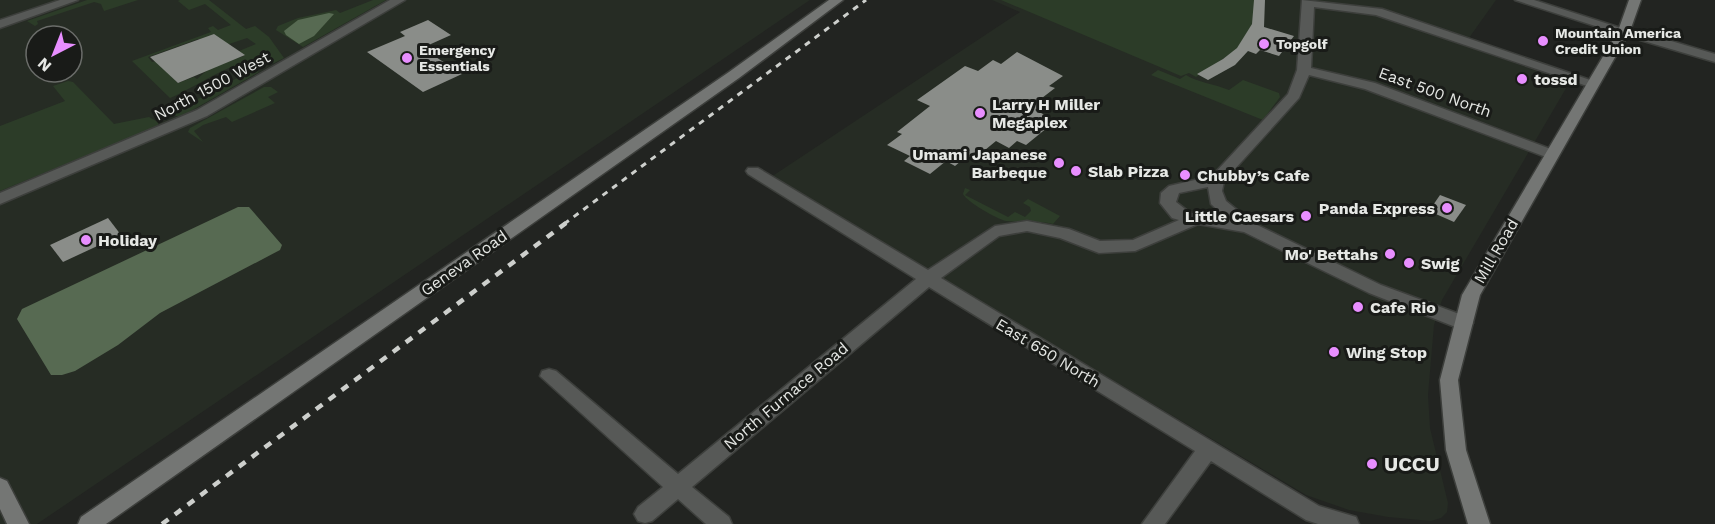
<svg xmlns="http://www.w3.org/2000/svg" width="1715" height="524" viewBox="0 0 1715 524" font-family="'Work Sans',sans-serif">
  <style>
    .built { fill: #262c24; fill-rule: evenodd }
    .green { fill: #2c3c28; fill-rule: evenodd }
    .water { fill: #576a52 }
    .building { fill: #8a8d89 }
    .lines { fill: none; stroke-linecap: round; stroke-linejoin: round }
    .minor-casing { stroke: #3d3f3c; stroke-width: 3 }
    .tertiary-casing { stroke: #3d3f3c; stroke-width: 3 }
    .secondary-casing { stroke: #3d3f3c; stroke-width: 3 }
    .minor { fill: #575957; fill-rule: evenodd }
    .tertiary { fill: #575957; fill-rule: evenodd }
    .secondary { fill: #747674; fill-rule: evenodd }
    .rail-far1 { stroke: #cdcfcc; stroke-width: 3; stroke-dasharray: 6 6; stroke-linecap: butt }
    .rail { stroke: #cdcfcc; stroke-width: 4.5; stroke-dasharray: 8 8; stroke-linecap: butt }
    .poi-dot { fill: #e88eff; stroke: #191b18; stroke-width: 2 }
    .labels { text-anchor: middle; dominant-baseline: central; stroke-width: 6; stroke-linejoin: round; paint-order: stroke }
    .far-poi-label { font-size: 14px; font-weight: bold; fill: #e6e8e5; stroke: #191b18; text-anchor: start }
    .poi-label { font-size: 16px; font-weight: bold; fill: #e6e8e5; stroke: #191b18; text-anchor: start }
    .street-label { font-size: 16px; fill: #e6e8e5; stroke: #191b18 }
    .near-poi-label { font-size: 20px; font-weight: bold; fill: #e6e8e5; stroke: #191b18; text-anchor: start }
  </style>
  <rect width="100%" height="100%" fill="#222421"/>
  <g class="built">
    <path d="M0 0H810L37 524H0ZM36 36H72V72H36Z"/>
    <polygon points="992,0 1496,0 1464,45 1566,81 1568,85 1442,300 1434,325 1428,395 1430,428 1448,503 1447,512 1441,518 1431,521 1388,517 1349,510 1306,495 771,177 1020,12"/>
  </g>
  <g class="green">
    <polygon points="87,0 138,0 104,11 101,4 94,2 37,21 38,24 35,26 27,21"/>
    <path d="M180 0H209L246 29 255 26 269 37 284 58 274 63C241 52 201 85 170 98L132 61 211 32 208 28 213 26 218 30 231 25 205 4 189 10 178 1ZM247 38 256 44 239 51 244 56 211 67 197 79 194 77 178 83 156 61 152 62 148 57 198 39 226 45Z"/>
    <polygon points="373,0 386,0 303,47 276,30 278,26 298,18 336,10 340,13"/>
    <polygon points="1001,0 1259,0 1259,4 1245,44 1196,77 1189,73 1181,76"/>
    <polygon points="252,68 259,72 182,116 176,116 168,108 175,102 179,107 207,95 246,73 240,71"/>
    <path d="M1158 70 1180 79 1186 75C1197 82 1214 84 1229 90L1243 80 1279 93 1280 97 1263 120 1151 75Z"/>
    <polygon points="68,81 73,82 114,124 149,117 158,122 158,126 0,191 0,126 65,101 53,86"/>
    <polygon points="264,87 271,87 278,92 268,97 275,103 232,122 226,117 203,125 194,131 203,142 188,132 190,128"/>
    <path d="M965 188 970 190 965 195 1008 217 1015 212 1025 217 1031 211 1030 207 1023 203 1028 199 1060 216 1053 224C1037 220 1022 223 1006 221 997 219 967 202 963 194Z"/>
  </g>
  <g class="water">
    <polygon points="329,13 334,14 314,36 299,44 286,35 284,31 298,20"/>
    <polygon points="238,207 249,207 282,245 280,250 160,313 118,345 75,371 62,375 51,375 17,319 22,309"/>
  </g>
  <g class="building">
    <polygon points="1254,0 1265,0 1264,27 1294,36 1279,56 1260,50 1256,54 1248,51 1235,65 1208,80 1197,74 1223,59 1237,48 1252,24"/>
    <polygon points="428,20 451,35 422,48 462,74 423,92 367,52 405,36 400,32"/>
    <polygon points="214,34 245,55 178,83 150,57"/>
    <polygon points="1017,52 1063,76 1049,86 1055,88 1042,98 1048,101 1035,110 1047,116 1044,119 1053,123 1026,145 1017,141 1009,148 996,141 974,159 967,156 955,166 946,161 930,174 904,161 910,156 887,145 902,134 897,132 930,106 917,100 965,66 978,71 993,60 1001,64"/>
    <polygon points="1440,195 1466,205 1454,222 1429,211"/>
    <polygon points="108,218 121,235 63,262 50,245"/>
  </g>
  <g class="lines">
    <defs>
      <g id="minor">
        <polygon points="60,0 78,0 0,28 0,20"/>
        <path d="M1302 0 1382 9 1599 83 1592 87 1587 86 1376 15 1314 7 1311 68 1375 83 1556 151 1558 154 1556 157H1546L1365 89 1309 75 1299 98 1224 181 1222 191 1226 201 1253 223 1381 285 1470 318 1473 323 1470 328H1458L1369 293 1244 232 1198 224 1135 251 1099 253 1060 238 1027 231 999 236 941 278 1319 506 1356 517 1359 524H1318L1306 520 1211 461 1165 524H1142L1195 451 929 287 692 487 729 517 732 524H706L678 499 652 521 645 523 638 521 634 514 638 507 663 487 540 376 542 371 549 369 556 371 678 474 916 279 748 174 746 171 748 168H758L928 270 995 226 1027 221 1069 229 1100 241 1133 240 1179 220 1172 218 1160 203 1161 193 1169 186 1212 176 1288 94 1297 70ZM1208 187 1211 204 1227 219 1189 212 1176 202 1179 193Z"/>
        <polygon points="1624,27 1715,54 1715,62 1620,34 1618,31"/>
      </g>
      <g id="tertiary">
        <polygon points="390,0 405,0 207,116 0,204 0,193 197,110"/>
        <polygon points="1515,0 1534,0 1630,31 1624,35 1620,34"/>
      </g>
      <g id="secondary">
        <polygon points="829,0 843,0 739,78 106,524 78,524 81,517 729,72"/>
        <polygon points="1629,0 1641,0 1630,31 1480,295 1458,380 1466,450 1490,524 1468,524 1446,450 1440,380 1462,295 1618,31"/>
        <polygon points="0,478 7,481 29,524 7,524 0,509"/>
      </g>
    </defs>
    <use href="#minor" class="minor-casing"/>
    <use href="#tertiary" class="tertiary-casing"/>
    <use href="#secondary" class="secondary-casing"/>
    <use href="#minor" class="minor"/>
    <use href="#tertiary" class="tertiary"/>
    <use href="#secondary" class="secondary"/>
    <polyline class="rail-far1" points="564,224 866,0"/>
    <polyline class="rail" points="162,524 566,223"/>
  </g>
  <g class="poi-dot">
    <circle cx="1543" cy="41" r="6"/>
    <circle cx="1264" cy="44" r="6"/>
    <circle cx="407" cy="58" r="6"/>
    <circle cx="1522" cy="79" r="6"/>
    <circle cx="980" cy="113" r="6"/>
    <circle cx="1059" cy="163" r="6"/>
    <circle cx="1076" cy="171" r="6"/>
    <circle cx="1185" cy="175" r="6"/>
    <circle cx="1447" cy="208" r="6"/>
    <circle cx="1306" cy="216" r="6"/>
    <circle cx="86" cy="240" r="6"/>
    <circle cx="1390" cy="254" r="6"/>
    <circle cx="1409" cy="263" r="6"/>
    <circle cx="1358" cy="307" r="6"/>
    <circle cx="1334" cy="352" r="6"/>
    <circle cx="1372" cy="464" r="6"/>
  </g>
  <g class="labels">
    <g class="far-poi-label">
      <text x="1555" y="33">Mountain America<tspan x="1555" dy="16">Credit Union</tspan></text>
      <text x="1276" y="44">Topgolf</text>
      <text x="419" y="50">Emergency<tspan x="419" dy="16">Essentials</tspan></text>
    </g>
    <g class="poi-label">
      <text x="1534" y="79">tossd</text>
      <text x="992" y="104">Larry H Miller<tspan x="992" dy="18">Megaplex</tspan></text>
      <text x="1047" y="154" text-anchor="end">Umami Japanese<tspan x="1047" dy="18">Barbeque</tspan></text>
      <text x="1088" y="171">Slab Pizza</text>
      <text x="1197" y="175">Chubby’s Cafe</text>
      <text x="1435" y="208" text-anchor="end">Panda Express</text>
      <text x="1294" y="216" text-anchor="end">Little Caesars</text>
      <text x="98" y="240">Holiday</text>
      <text x="1378" y="254" text-anchor="end">Mo' Bettahs</text>
      <text x="1421" y="263">Swig</text>
      <text x="1370" y="307">Cafe Rio</text>
      <text x="1346" y="352">Wing Stop</text>
    </g>
    <g class="street-label">
      <text transform="translate(212 86) rotate(-28)">North 1500 West</text>
      <text transform="translate(1435 92) rotate(20)">East 500 North</text>
      <text transform="translate(1496 251) rotate(-60)">Mill Road</text>
      <text transform="translate(464 263) rotate(-35)">Geneva Road</text>
      <text transform="translate(1048 353) rotate(31)">East 650 North</text>
      <text transform="translate(786 396) rotate(-40)">North Furnace Road</text>
    </g>
    <g class="near-poi-label">
      <text x="1384" y="464">UCCU</text>
    </g>
  </g>
  <g transform="translate(54 54) rotate(222)"><circle r="28" fill="#191b18" stroke="#6b6d6a" stroke-width="1.5"/>
  <path d="M0-4.5L10 22L0 15L-10 22Z" fill="#e88eff"/>
  <text y="-9" font-size="16" font-weight="bold" text-anchor="middle" fill="#e6e8e5">N</text>
  </g>
</svg>
